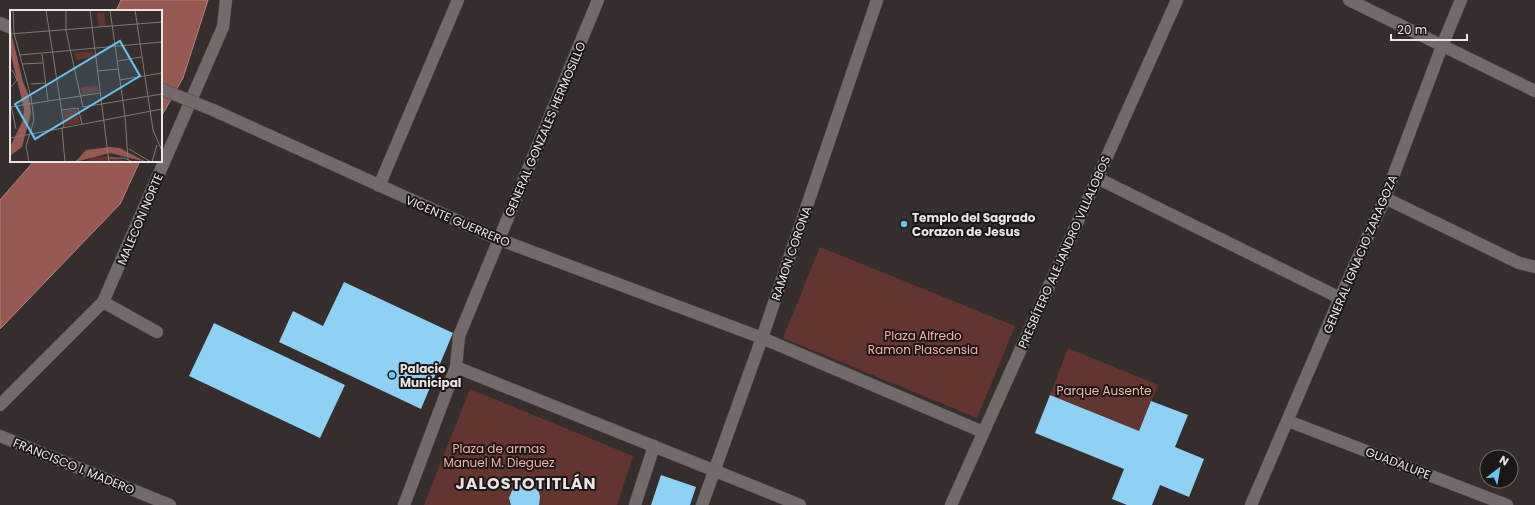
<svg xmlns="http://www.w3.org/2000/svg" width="1535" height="505" viewBox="0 0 1535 505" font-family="Poppins,sans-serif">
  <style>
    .green { fill: #623530 }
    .water { fill: #975a53; stroke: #b0847f }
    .building { fill: #8ed1f3 }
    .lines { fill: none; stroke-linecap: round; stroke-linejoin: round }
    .minor-casing { stroke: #524c4b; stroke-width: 13 }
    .minor { stroke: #736b6a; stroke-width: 12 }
    .minor-bridge-casing { stroke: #524c4b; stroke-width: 13; stroke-linecap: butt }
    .minor-bridge { stroke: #736b6a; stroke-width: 12 }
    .poi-dot { fill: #68c4f0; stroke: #1a1716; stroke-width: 1.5 }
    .labels { text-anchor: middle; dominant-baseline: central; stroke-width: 4; stroke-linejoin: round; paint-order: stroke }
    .street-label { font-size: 12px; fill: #ebe6e5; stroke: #1a1716 }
    .poi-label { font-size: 12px; font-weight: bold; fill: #ebe6e5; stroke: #1a1716; text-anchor: start }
    .park-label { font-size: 12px; fill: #fbb0a6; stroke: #1a1716 }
    .district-label { font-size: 16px; font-weight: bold; letter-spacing: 1px; fill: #ebe6e5; stroke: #1a1716 }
    .inset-road { fill: none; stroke: #7e7877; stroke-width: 1 }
    .view { fill: #68c4f0; fill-opacity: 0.15; stroke: #68c4f0; stroke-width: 2 }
    .inset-edge { fill: none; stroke: #ebe6e5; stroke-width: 2 }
  </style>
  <rect width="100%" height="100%" fill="#352e2d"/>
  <g class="green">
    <polygon points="820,247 1015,326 977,418 783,338"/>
    <polygon points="1068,348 1158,385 1139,431 1050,395"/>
    <polygon points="470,389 633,456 617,505 424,505"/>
  </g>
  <g class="water">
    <polygon points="121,0 208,0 183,78 161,117 161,11 116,11"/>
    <polygon points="34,161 140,161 120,204 0,329 0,200"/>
  </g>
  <g class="building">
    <polygon points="344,282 453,333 421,409 279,342 293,311 323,326"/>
    <polygon points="214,323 345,385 320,438 189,376"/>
    <polygon points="1050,395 1139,431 1151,401 1188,415 1175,447 1204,459 1189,497 1160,485 1152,505 1127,505 1112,499 1124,469 1035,433"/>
    <polygon points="661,475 696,487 690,505 651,505"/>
    <polygon points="522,484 532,486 539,492 540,497 539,505 511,505 509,498 511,493 513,489"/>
  </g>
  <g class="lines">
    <defs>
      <g id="minor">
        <polyline points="1349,0 1535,91"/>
        <polyline points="0,23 11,28"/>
        <polyline points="213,110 498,239 762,338 983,432"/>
        <polyline points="1097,178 1340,298"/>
        <polyline points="379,186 458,0"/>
        <polyline points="1385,198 1519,263 1535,267"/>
        <polyline points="103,302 157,332"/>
        <polyline points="456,367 800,505"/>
        <polyline points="0,405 103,302 223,27 226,0"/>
        <polyline points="1288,421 1507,505"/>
        <polyline points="0,436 170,505"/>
        <polyline points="404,505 456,367 459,336 598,0"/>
        <polyline points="635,505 654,446"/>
        <polyline points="702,505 762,338 877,0"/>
        <polyline points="951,505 1177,0"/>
        <polyline points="1251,505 1340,298 1385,198 1442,46 1461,0"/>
      </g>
    </defs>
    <use href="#minor" class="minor-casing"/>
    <use href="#minor" class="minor"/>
    <defs>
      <polyline id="minor-bridge" points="161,89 213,110"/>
    </defs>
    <use href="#minor-bridge" class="minor-bridge-casing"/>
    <use href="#minor-bridge" class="minor-bridge"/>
  </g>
  <g class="poi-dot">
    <circle cx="904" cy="224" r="4"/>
    <circle cx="392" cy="375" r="4"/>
  </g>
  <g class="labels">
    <g class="street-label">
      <text transform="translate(545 129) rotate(-67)">GENERAL GONZALES HERMOSILLO</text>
      <text transform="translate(140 219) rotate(-67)">MALECON NORTE</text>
      <text transform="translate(458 221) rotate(23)">VICENTE GUERRERO</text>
      <text transform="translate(1064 252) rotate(-66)">PRESBÍTERO ALEJANDRO VILLALOBOS</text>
      <text transform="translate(791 253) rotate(-71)">RAMON CORONA</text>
      <text transform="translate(1360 254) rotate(-67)">GENERAL IGNACIO ZARAGOZA</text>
      <text transform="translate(1398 463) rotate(21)">GUADALUPE</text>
      <text transform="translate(74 466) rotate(22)">FRANCISCO I. MADERO</text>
    </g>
    <g class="poi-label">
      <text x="912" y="217">Templo del Sagrado<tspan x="912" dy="14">Corazon de Jesus</tspan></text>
      <text x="400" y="368">Palacio<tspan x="400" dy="14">Municipal</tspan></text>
    </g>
    <g class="park-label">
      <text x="923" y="335">Plaza Alfredo<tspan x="923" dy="14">Ramon Plascensia</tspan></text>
      <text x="1104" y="390">Parque Ausente</text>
      <text x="499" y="448">Plaza de armas<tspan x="499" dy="14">Manuel M. Dieguez</tspan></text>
    </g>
    <g class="district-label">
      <text x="526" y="483">JALOSTOTITLÁN</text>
    </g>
  </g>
  <g transform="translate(10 10)">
    <rect width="152" height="152" fill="#352e2d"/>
    <path d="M94 2 96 17H89L87 3ZM83 41 84 47 66 50 65 43ZM87 75 89 82 72 85 71 77ZM67 99 70 113 55 116 53 101ZM99 146 120 152H77L83 147Z" fill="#623530"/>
    <path d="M0 2 2 26 13 72 19 86 21 103 12 137 0 146V137L13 110 14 99 0 41ZM100 137 110 138 136 152 100 143 65 152 76 140Z" fill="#975a53"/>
    <path class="inset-road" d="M3 0 4 23 21 87 24 110 16 136 19 152M36 0 54 116 52 119 55 152M56 0V21L73 97 152 84M80 0 99 152M100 0 115 106 118 150M125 0 143 120 152 141M0 24 152 12M32 44 38 91M10 45 152 32M108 51 131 47M12 54 33 53M0 60 3 61 7 70 0 78M87 61 109 59M110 70 152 63M21 74 36 73M1 96 6 119M0 97 90 83M51 100 68 98 72 114M0 128 152 99M119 139 141 152M99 148H114L123 152M142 152 147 135"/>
    <path class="view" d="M110 31 130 66 25 129 5 94Z"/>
    <rect width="152" height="152" class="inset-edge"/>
  </g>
  <g transform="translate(1499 469) rotate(31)"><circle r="19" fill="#1a1716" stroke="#6e6a69"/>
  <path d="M0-3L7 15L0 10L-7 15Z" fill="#68c4f0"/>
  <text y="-6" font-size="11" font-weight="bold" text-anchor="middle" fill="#ebe6e5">N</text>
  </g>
  <path d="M1391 34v6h76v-6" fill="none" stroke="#ebe6e5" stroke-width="2"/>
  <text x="1397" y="34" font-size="12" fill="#ebe6e5" stroke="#1a1716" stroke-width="3" paint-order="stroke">20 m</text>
</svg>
